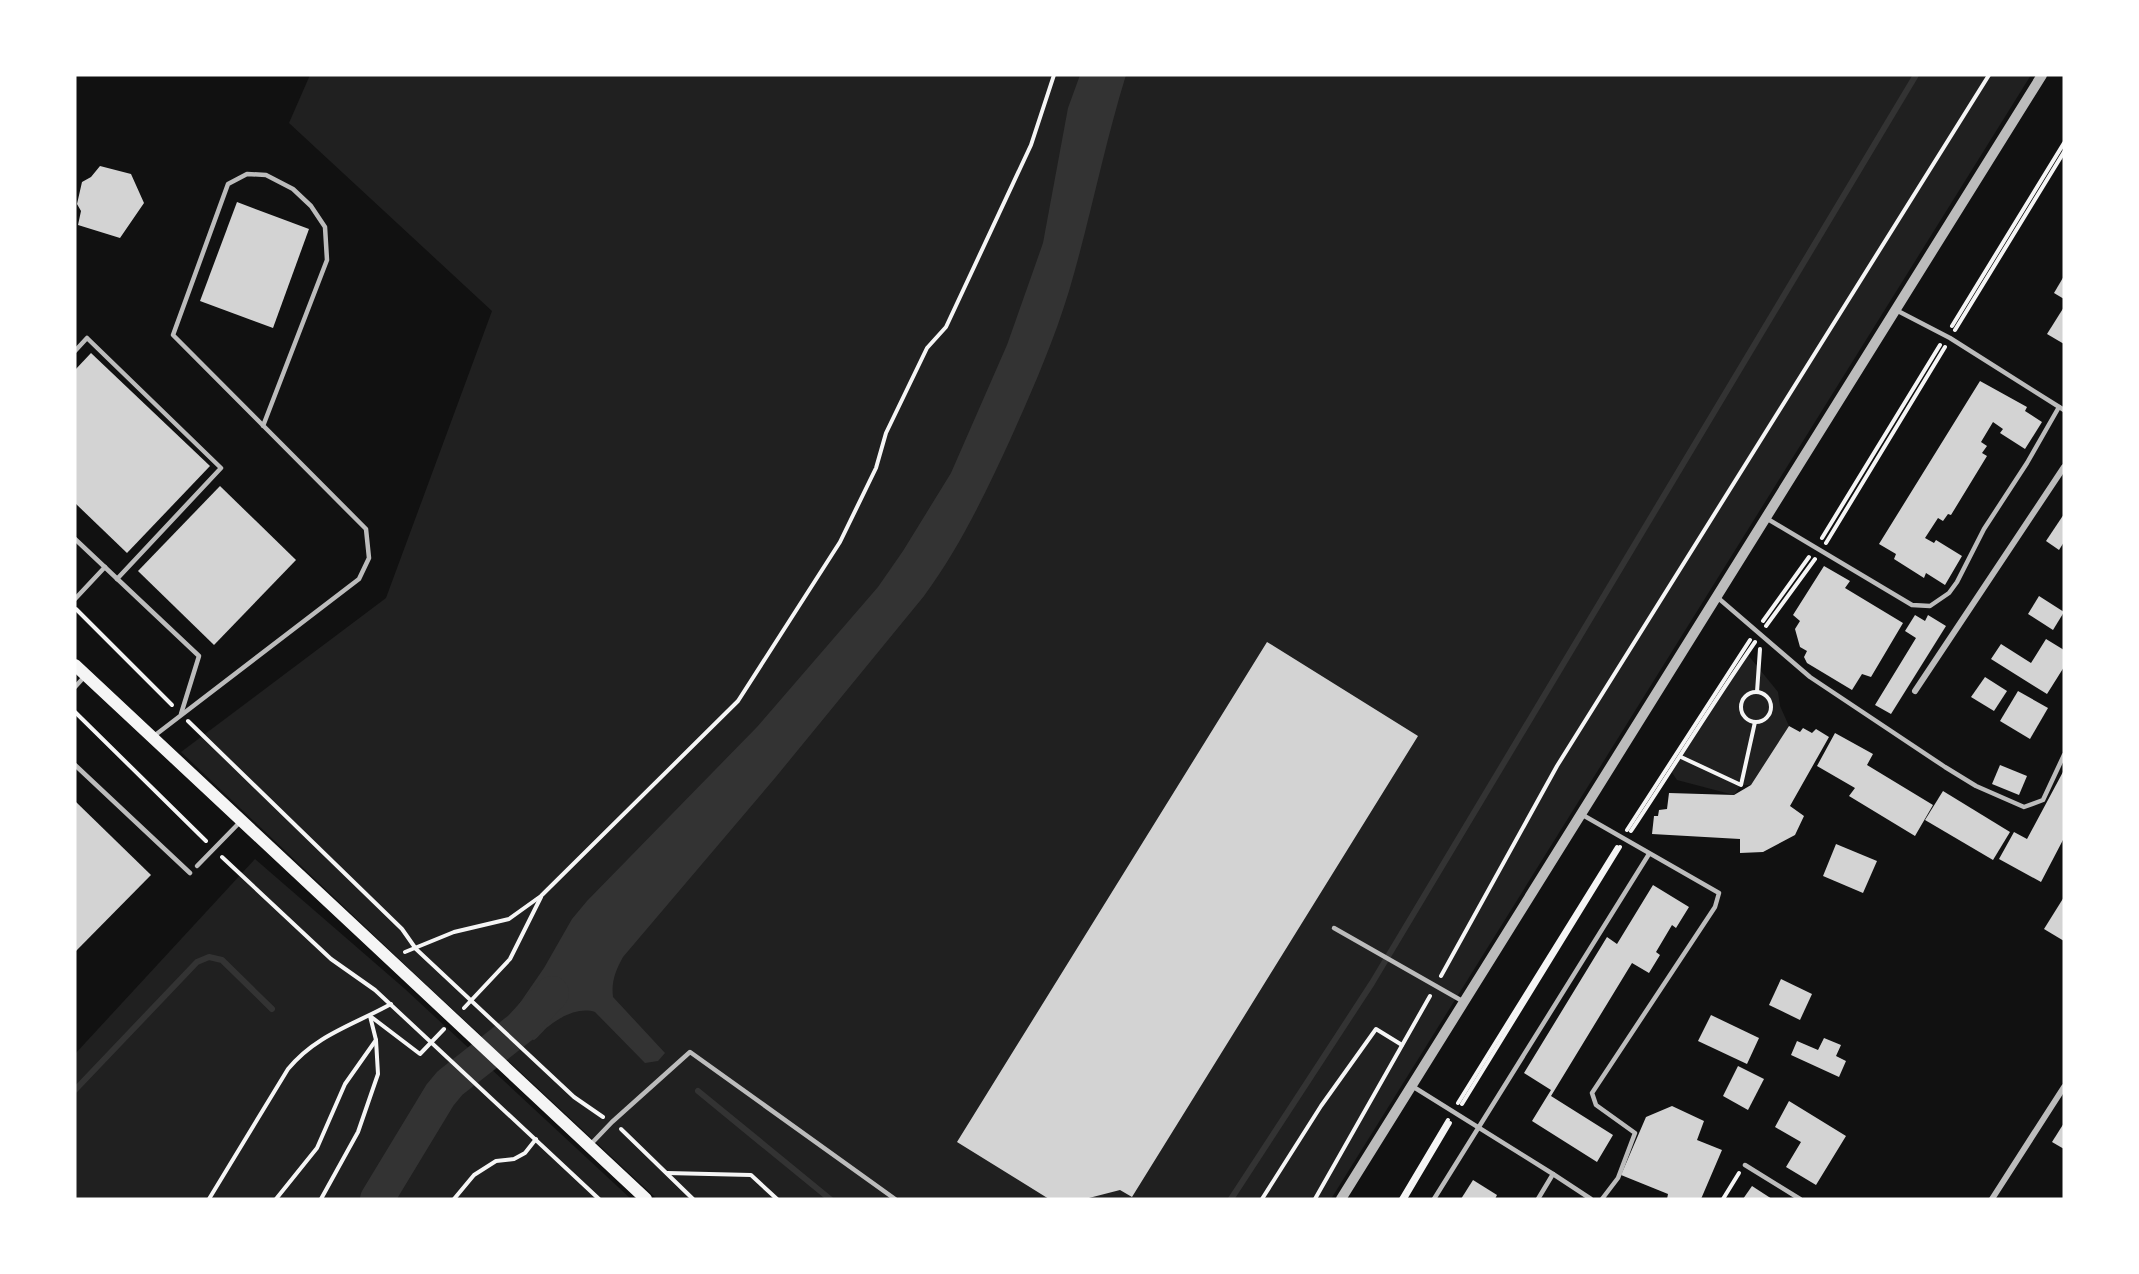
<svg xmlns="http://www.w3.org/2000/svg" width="2139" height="1274" viewBox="0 0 2139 1274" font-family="Rubik,sans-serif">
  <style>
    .green { fill: #202020 }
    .water { fill: #333 }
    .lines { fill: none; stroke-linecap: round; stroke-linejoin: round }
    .stream { stroke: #333; stroke-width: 6 }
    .river { stroke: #333; stroke-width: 34 }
    .building { fill: #d3d3d3 }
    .path { stroke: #f5f5f5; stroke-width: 4 }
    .service { stroke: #bcbcbc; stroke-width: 4.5 }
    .minor { stroke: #bcbcbc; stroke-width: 6 }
    .tertiary { stroke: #bcbcbc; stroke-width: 10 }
    .secondary { stroke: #f5f5f5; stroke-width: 12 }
  </style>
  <rect width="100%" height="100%" fill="#111"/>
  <g class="green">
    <polygon points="310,75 2031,75 1331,1199 657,1199 417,976 181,752 386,598 492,311 289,123"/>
    <polygon points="1748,655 1778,692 1780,706 1789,726 1751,785 1741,785 1734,795 1677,780 1671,771"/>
    <polygon points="255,859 405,989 631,1199 75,1199 75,1054"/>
  </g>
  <path class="water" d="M1080 75H1126C1104 146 1090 220 1069 291 1053 343 1032 391 1010 440 985 494 960 547 924 596L775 778 623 957C616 970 611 981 613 997L665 1053 658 1061 645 1063 595 1012C580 1007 561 1016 549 1026 543 1030 540 1036 534 1040L531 1039 512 1020 513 1013 544 968 572 919 587 901 757 727 878 587 903 551 951 473 1007 345 1030 280 1043 243 1068 108Z"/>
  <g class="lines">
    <g class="stream">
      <polyline points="75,1090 197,962 209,957 222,960 272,1009"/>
      <polyline points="698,1091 830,1199"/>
      <polyline points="1231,1199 1372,983 1916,75"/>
    </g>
    <polyline class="river" points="377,1199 440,1095 450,1083 520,1028 552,993"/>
  </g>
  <g class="building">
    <polygon points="100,166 131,174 144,203 120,238 78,225 81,211 77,204 82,182 91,177"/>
    <polygon points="237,202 309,229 273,328 200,301"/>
    <polygon points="2064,276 2064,299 2054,293"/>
    <polygon points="2064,307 2064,344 2047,334"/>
    <polygon points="91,353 210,466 127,553 75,503 75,370"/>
    <polygon points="1980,381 2027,407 2025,411 2042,422 2025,449 2000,433 2003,429 1993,422 1981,442 1987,446 1982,453 1987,456 1951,515 1948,514 1943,521 1938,518 1925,538 1934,543 1936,540 1962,556 1945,585 1926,573 1924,578 1894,559 1896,554 1879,544"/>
    <polygon points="220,486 296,560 214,645 138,571"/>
    <polygon points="2064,514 2064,542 2059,550 2046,541"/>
    <polygon points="1824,566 1850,581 1845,588 1903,623 1871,677 1862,674 1852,690 1807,663 1804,657 1807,651 1800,647 1795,629 1800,621 1793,615"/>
    <polygon points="2039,596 2064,612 2053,630 2028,614"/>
    <polygon points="1915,615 1925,621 1928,615 1946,626 1891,714 1875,705 1916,638 1905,631"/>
    <polygon points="2046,639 2064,650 2064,667 2047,694 1991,659 2001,644 2031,663"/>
    <polygon points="1267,642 1418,736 1132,1197 1120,1190 1085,1199 1049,1199 957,1142"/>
    <polygon points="1985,677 2007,691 1994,711 1971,697"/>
    <polygon points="2018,691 2048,708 2030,739 2000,721"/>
    <polygon points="1789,726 1800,732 1803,728 1812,733 1816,729 1829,737 1790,806 1804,816 1795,835 1763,852 1740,853 1740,839 1652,834 1654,816 1658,816 1659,810 1667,809 1669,793 1734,795 1751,785"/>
    <polygon points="1835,733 1873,754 1867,765 1933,805 1915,836 1849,796 1855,788 1817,766"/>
    <polygon points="2000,765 2027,776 2019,795 1992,784"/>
    <polygon points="2064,770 2064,838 2041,882 1999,859 2014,832 2027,839"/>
    <polygon points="1943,791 2010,832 1993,860 1925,820"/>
    <polygon points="75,801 151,875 75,952"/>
    <polygon points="1836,844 1877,861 1863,893 1823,876"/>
    <polygon points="1653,885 1689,907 1676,928 1672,925 1656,952 1660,955 1649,973 1632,963 1551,1096 1613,1135 1597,1162 1532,1121 1551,1090 1524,1073 1607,937 1617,944"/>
    <polygon points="2064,897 2064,941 2044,929"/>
    <polygon points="1781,979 1812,994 1800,1020 1769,1005"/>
    <polygon points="1711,1015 1759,1038 1747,1064 1698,1041"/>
    <polygon points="1824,1038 1841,1045 1836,1056 1846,1061 1839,1077 1791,1055 1797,1041 1818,1050"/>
    <polygon points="1738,1066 1764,1079 1748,1110 1723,1096"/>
    <polygon points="1789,1101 1846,1136 1816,1185 1786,1167 1801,1142 1775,1127"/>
    <polygon points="1672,1106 1704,1121 1697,1140 1722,1150 1701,1199 1667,1199 1668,1194 1621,1175 1646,1117"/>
    <polygon points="2064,1123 2064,1149 2052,1142"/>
    <polygon points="1473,1180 1497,1195 1495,1199 1461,1199"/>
    <polygon points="1752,1186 1772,1199 1743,1199"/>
  </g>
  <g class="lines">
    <g class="path">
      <polyline points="1952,326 2064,143"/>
      <polyline points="1955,330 2064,152"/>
      <polyline points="1822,538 1940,345"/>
      <polyline points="1826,543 1945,347"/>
      <polyline points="76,609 172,705"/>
      <polyline points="1763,621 1809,557"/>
      <polyline points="1766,626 1815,559"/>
      <polyline points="1757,692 1760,649"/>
      <circle cx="1756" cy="707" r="15"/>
      <polyline points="75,712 206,841"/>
      <polyline points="188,721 402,929 416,949 574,1097 603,1117"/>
      <polyline points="1681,757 1741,785 1755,722"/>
      <polyline points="1627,830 1750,640"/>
      <path d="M1631 831C1673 768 1712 704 1755 642"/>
      <polyline points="222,857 331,959 375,990 599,1199"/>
      <polyline points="405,952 454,932 509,919 541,896 738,701 840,542 876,468 886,433 927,348 946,327 1031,145 1054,75"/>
      <polyline points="1441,976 1557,766 1989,75"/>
      <polyline points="464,1008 510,959 541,897"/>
      <polyline points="370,1016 420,1054 444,1029"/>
      <polyline points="1458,1103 1617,847"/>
      <polyline points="1462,1104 1620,847"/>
      <polyline points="621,1129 693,1199"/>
      <polyline points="667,1173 751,1175 777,1199"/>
      <path d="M209 1199 288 1069C316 1035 353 1025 391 1004"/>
      <polyline points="276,1199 317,1148 345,1084 376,1040"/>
      <polyline points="321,1199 358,1132 378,1074 376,1040 370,1016"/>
      <polyline points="454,1199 474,1175 496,1161 514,1159 525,1153 536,1139"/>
      <polyline points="1262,1199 1321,1106 1376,1029 1402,1045"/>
      <polyline points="1315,1199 1430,996"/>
      <polyline points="1401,1199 1448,1120"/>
      <polyline points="1405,1199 1450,1123"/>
      <polyline points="1723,1199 1739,1173"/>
    </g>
    <g class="service">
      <polyline points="1896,310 1950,338 2064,410"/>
      <polyline points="75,351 87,338 221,468 117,579"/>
      <polyline points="1766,518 1912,605 1930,606 1949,593 1957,582 1984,529 2027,463 2059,407"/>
      <polyline points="75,539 199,656 181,714"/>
      <polyline points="1717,597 1810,677 1945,767 1976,786 2024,807 2043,800 2064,755"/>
      <polyline points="75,599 105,567"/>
      <polyline points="75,687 85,676"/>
      <polyline points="154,736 359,579 369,558 366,529 173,335 228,184 247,174 266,175 293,189 311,206 325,227 327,260 263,426"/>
      <polyline points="75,765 190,873"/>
      <polyline points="1581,814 1719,893 1715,907 1592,1093 1596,1105 1635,1133 1618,1178 1602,1199"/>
      <polyline points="197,866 241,821"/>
      <polyline points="1334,928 1464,1002"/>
      <polyline points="1412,1086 1553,1174 1538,1199"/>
      <polyline points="591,1144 612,1122 690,1052 895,1199"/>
      <polyline points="1745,1165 1800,1199"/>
      <polyline points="1553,1174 1591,1199"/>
      <polyline points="1434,1199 1649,854"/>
    </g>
    <g class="minor">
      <polyline points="1915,691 2064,467"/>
      <polyline points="1992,1199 2064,1087"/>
    </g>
    <polyline class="tertiary" points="1341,1199 2042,75"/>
    <polyline class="secondary" points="75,665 646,1199"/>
  </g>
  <rect width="2139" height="1274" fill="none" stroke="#ffffff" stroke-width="153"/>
</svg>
